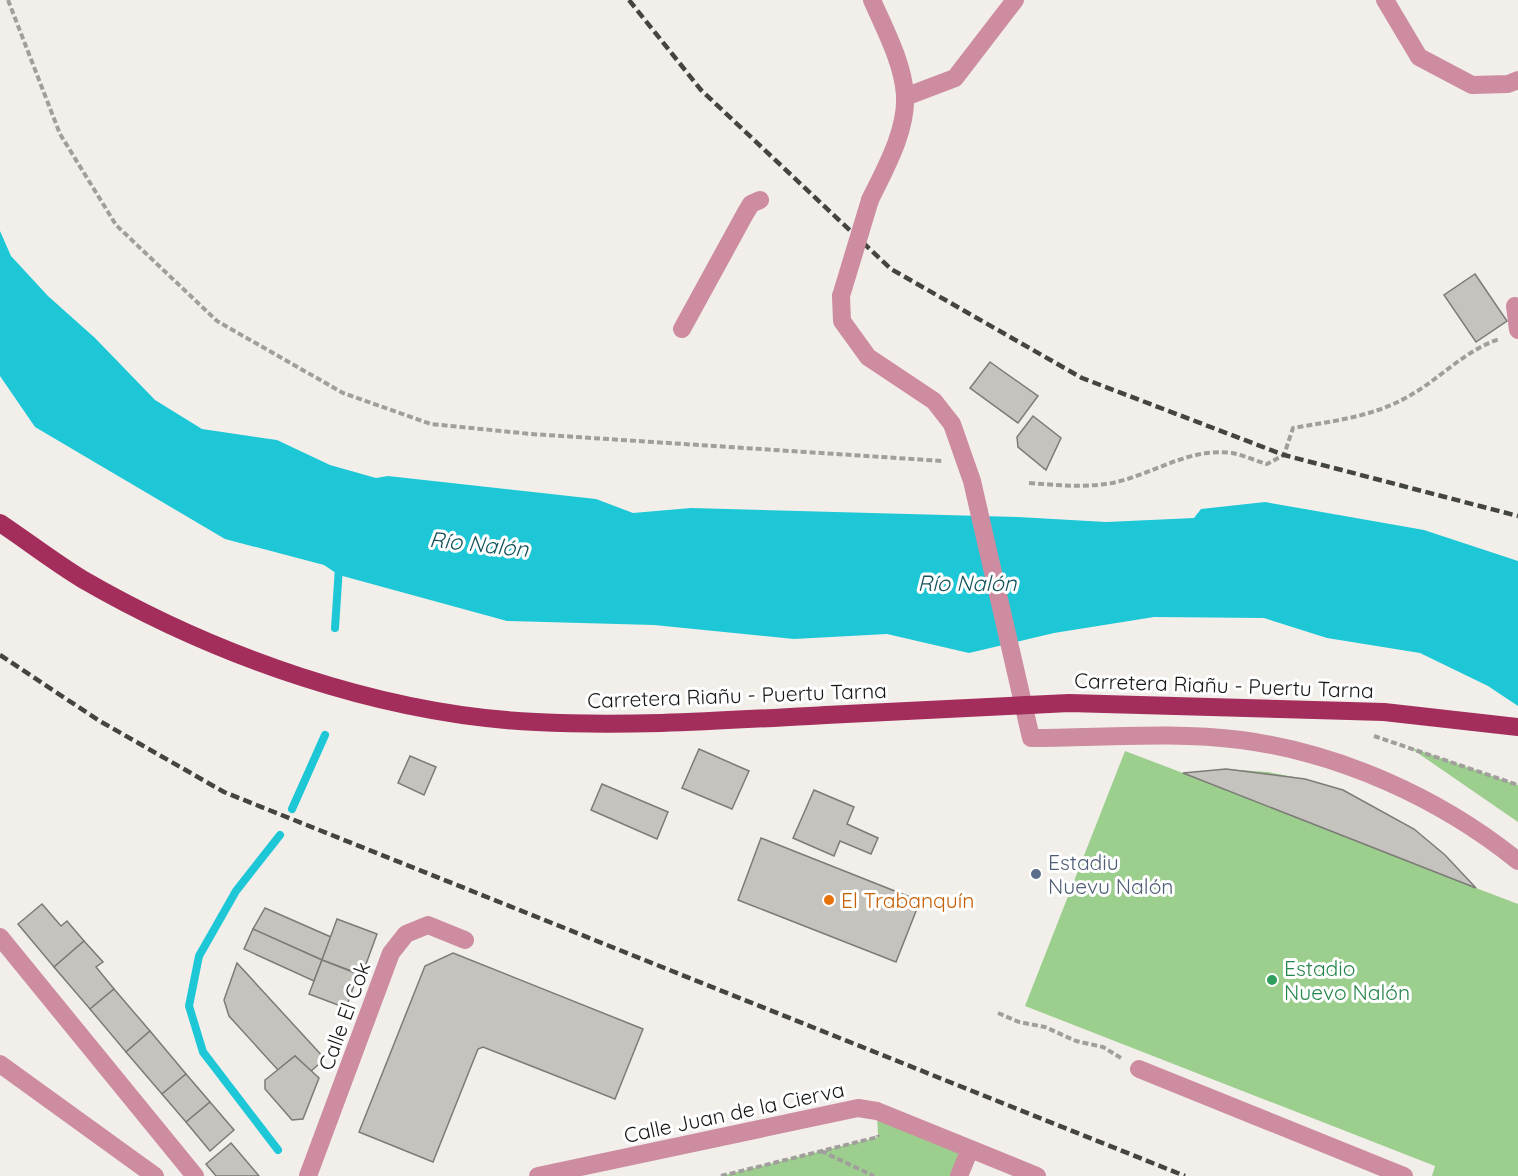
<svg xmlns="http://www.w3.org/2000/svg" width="1518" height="1176" viewBox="0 0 1518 1176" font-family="Quicksand,sans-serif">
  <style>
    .green { fill: #9ccf8d }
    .water { fill: #1ec7d6 }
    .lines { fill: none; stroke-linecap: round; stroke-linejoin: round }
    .stream { stroke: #1ec7d6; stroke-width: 8 }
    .building { fill: #c5c3be; stroke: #7d7b77; stroke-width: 1.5 }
    .path { stroke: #a19f9c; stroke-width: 4; stroke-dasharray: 6 3; stroke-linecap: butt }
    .minor { stroke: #cd8c9f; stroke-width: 18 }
    .major { stroke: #a32e5c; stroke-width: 18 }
    .rail { stroke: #444441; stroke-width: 4.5; stroke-dasharray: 9 4.5; stroke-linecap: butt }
    .minor-bridge { stroke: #cd8c9f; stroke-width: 18 }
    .major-bridge { stroke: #a32e5c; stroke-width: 18 }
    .service-dot { fill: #5c6f8a; stroke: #fff; stroke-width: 2 }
    .food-dot { fill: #e8710a; stroke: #fff; stroke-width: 2 }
    .leisure-dot { fill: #2e9e5b; stroke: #fff; stroke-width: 2 }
    .labels { text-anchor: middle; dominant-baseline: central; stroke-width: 6; stroke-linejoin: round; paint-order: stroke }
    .street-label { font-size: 21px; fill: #171715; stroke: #fff }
    .service-label { font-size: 21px; fill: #4e5e75; stroke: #fff; text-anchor: start }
    .food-label { font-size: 21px; fill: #c56008; stroke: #fff; text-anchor: start }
    .leisure-label { font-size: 21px; fill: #27864d; stroke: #fff; text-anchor: start }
    .water-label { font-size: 22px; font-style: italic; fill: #14545a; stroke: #fff }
  </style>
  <rect width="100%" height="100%" fill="#f2efeb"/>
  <g class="green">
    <polygon points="1409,747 1518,785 1518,822"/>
    <polygon points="1125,751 1183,773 1226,769 1268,772 1305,779 1343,790 1414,829 1445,855 1476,888 1518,904 1518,1176 1432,1176 1435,1166 1025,1006"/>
    <polygon points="877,1111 970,1149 959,1176 721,1176 878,1137"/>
  </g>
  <polygon class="water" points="0,231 11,256 48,296 95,338 155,400 202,429 277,440 330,465 376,478 388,476 596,499 633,513 691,508 1018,517 1106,522 1194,518 1201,509 1265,502 1424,530 1518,561 1518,706 1488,686 1420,653 1327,638 1264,618 1154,617 1054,633 969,653 887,634 794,639 654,625 507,621 339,575 324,565 225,539 35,427 0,376"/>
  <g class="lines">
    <g class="stream">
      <polyline points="335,628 339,567"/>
      <polyline points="292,809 325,735"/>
      <polyline points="278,1150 203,1052 189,1006 199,956 236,891 280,835"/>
    </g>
  </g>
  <g class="building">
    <polygon points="1475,274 1507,321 1476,342 1444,295"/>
    <polygon points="990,362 1038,396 1018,423 970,388"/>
    <polygon points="1033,416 1061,438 1046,470 1018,447 1017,437"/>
    <polygon points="699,749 749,771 732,809 682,788"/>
    <polygon points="410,756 436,767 424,795 398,783"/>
    <polygon points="1226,769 1305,779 1343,790 1414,829 1445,855 1476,888 1183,773"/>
    <polygon points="602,784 668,812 657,839 591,810"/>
    <polygon points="814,790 854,807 847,824 878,838 871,854 840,841 834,856 793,838"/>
    <polygon points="761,838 920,901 896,962 738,900"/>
    <polygon points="42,904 61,926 67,921 84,941 54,967 18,924"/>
    <polygon points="265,908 331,937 322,960 253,929"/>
    <polygon points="337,919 377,934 362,975 322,960"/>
    <polygon points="253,929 322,960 314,981 244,949"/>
    <polygon points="84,941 103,962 96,967 114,989 90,1009 54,967"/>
    <polygon points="453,953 643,1029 615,1099 483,1047 478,1049 433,1162 359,1132 425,966"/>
    <polygon points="322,960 358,974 346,1008 309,994"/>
    <polygon points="237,963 325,1059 311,1071 295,1056 278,1070 229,1016 224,1000"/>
    <polygon points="114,989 150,1031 126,1052 90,1009"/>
    <polygon points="150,1031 186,1074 162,1094 126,1052"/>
    <polygon points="295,1056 319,1078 303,1119 292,1120 265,1089 265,1080"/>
    <polygon points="186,1074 210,1102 186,1122 162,1094"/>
    <polygon points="210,1102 234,1130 210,1151 186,1122"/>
    <polygon points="231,1143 259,1176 216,1176 206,1164"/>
  </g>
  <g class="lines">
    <g class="path">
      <polyline points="8,0 60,134 116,225 217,321 343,393 431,424 531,434 943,461"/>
      <path d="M1029 483C1057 485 1084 488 1112 483 1152 475 1189 447 1232 453 1243 455 1256 461 1267 464L1284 455 1293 428C1333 421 1373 417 1409 396 1440 379 1466 349 1500 339"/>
      <polyline points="1374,736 1518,785"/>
      <polyline points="998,1013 1019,1022 1045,1027 1076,1041 1103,1047 1121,1058"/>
      <polyline points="821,1151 874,1176"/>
      <polyline points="721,1176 878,1137 878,1135"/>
    </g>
    <g class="minor">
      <polyline points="1385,0 1419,57 1472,85 1508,84 1518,80"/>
      <polyline points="905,97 955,78 1015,0"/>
      <path d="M870 200C885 169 907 131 905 95 903 63 885 30 872 0"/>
      <path d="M841 296 842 321 868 357 934 401 952 424 972 481 1031 738C1100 738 1172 731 1241 740 1340 753 1440 798 1518 861"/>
      <polyline points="1515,306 1518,330"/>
      <polyline points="682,329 745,214 751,204 760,200"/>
      <polyline points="0,937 195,1176"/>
      <polyline points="0,1064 155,1176"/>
      <polyline points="1139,1069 1404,1176"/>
      <polyline points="308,1176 391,953 406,934 428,925 465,940"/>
      <polyline points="538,1176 858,1108 877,1111 1037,1176"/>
      <polyline points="959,1176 970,1149"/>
    </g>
    <path class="major" d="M0 523C27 541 54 562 82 579 215 656 381 715 536 722 633 727 730 720 826 715"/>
    <g class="rail">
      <polyline points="629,0 701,90 891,269 1082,378 1284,455 1518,516"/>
      <polyline points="0,655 98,720 224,792 1185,1176"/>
    </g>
    <polyline class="minor-bridge" points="841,296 870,200"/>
    <polyline class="major-bridge" points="826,715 1069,703 1384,712 1518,727"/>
  </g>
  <circle class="service-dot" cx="1036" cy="874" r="6"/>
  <circle class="food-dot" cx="829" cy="900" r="6"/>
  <circle class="leisure-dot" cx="1272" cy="980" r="6"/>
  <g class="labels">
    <g class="street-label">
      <text transform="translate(1224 685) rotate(2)">Carretera Riañu - Puertu Tarna</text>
      <text transform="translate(737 695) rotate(-2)">Carretera Riañu - Puertu Tarna</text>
      <text transform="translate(344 1016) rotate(-70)">Calle El Cok</text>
      <text transform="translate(734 1112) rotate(-12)">Calle Juan de la Cierva</text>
    </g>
    <g class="service-label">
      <text x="1048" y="862">Estadiu<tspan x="1048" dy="24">Nuevu Nalón</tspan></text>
    </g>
    <g class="food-label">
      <text x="841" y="900">El Trabanquín</text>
    </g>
    <g class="leisure-label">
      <text x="1284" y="968">Estadio<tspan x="1284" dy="24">Nuevo Nalón</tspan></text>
    </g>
    <g class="water-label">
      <text transform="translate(479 544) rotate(6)">Río Nalón</text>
      <text x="967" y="583">Río Nalón</text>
    </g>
  </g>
</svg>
